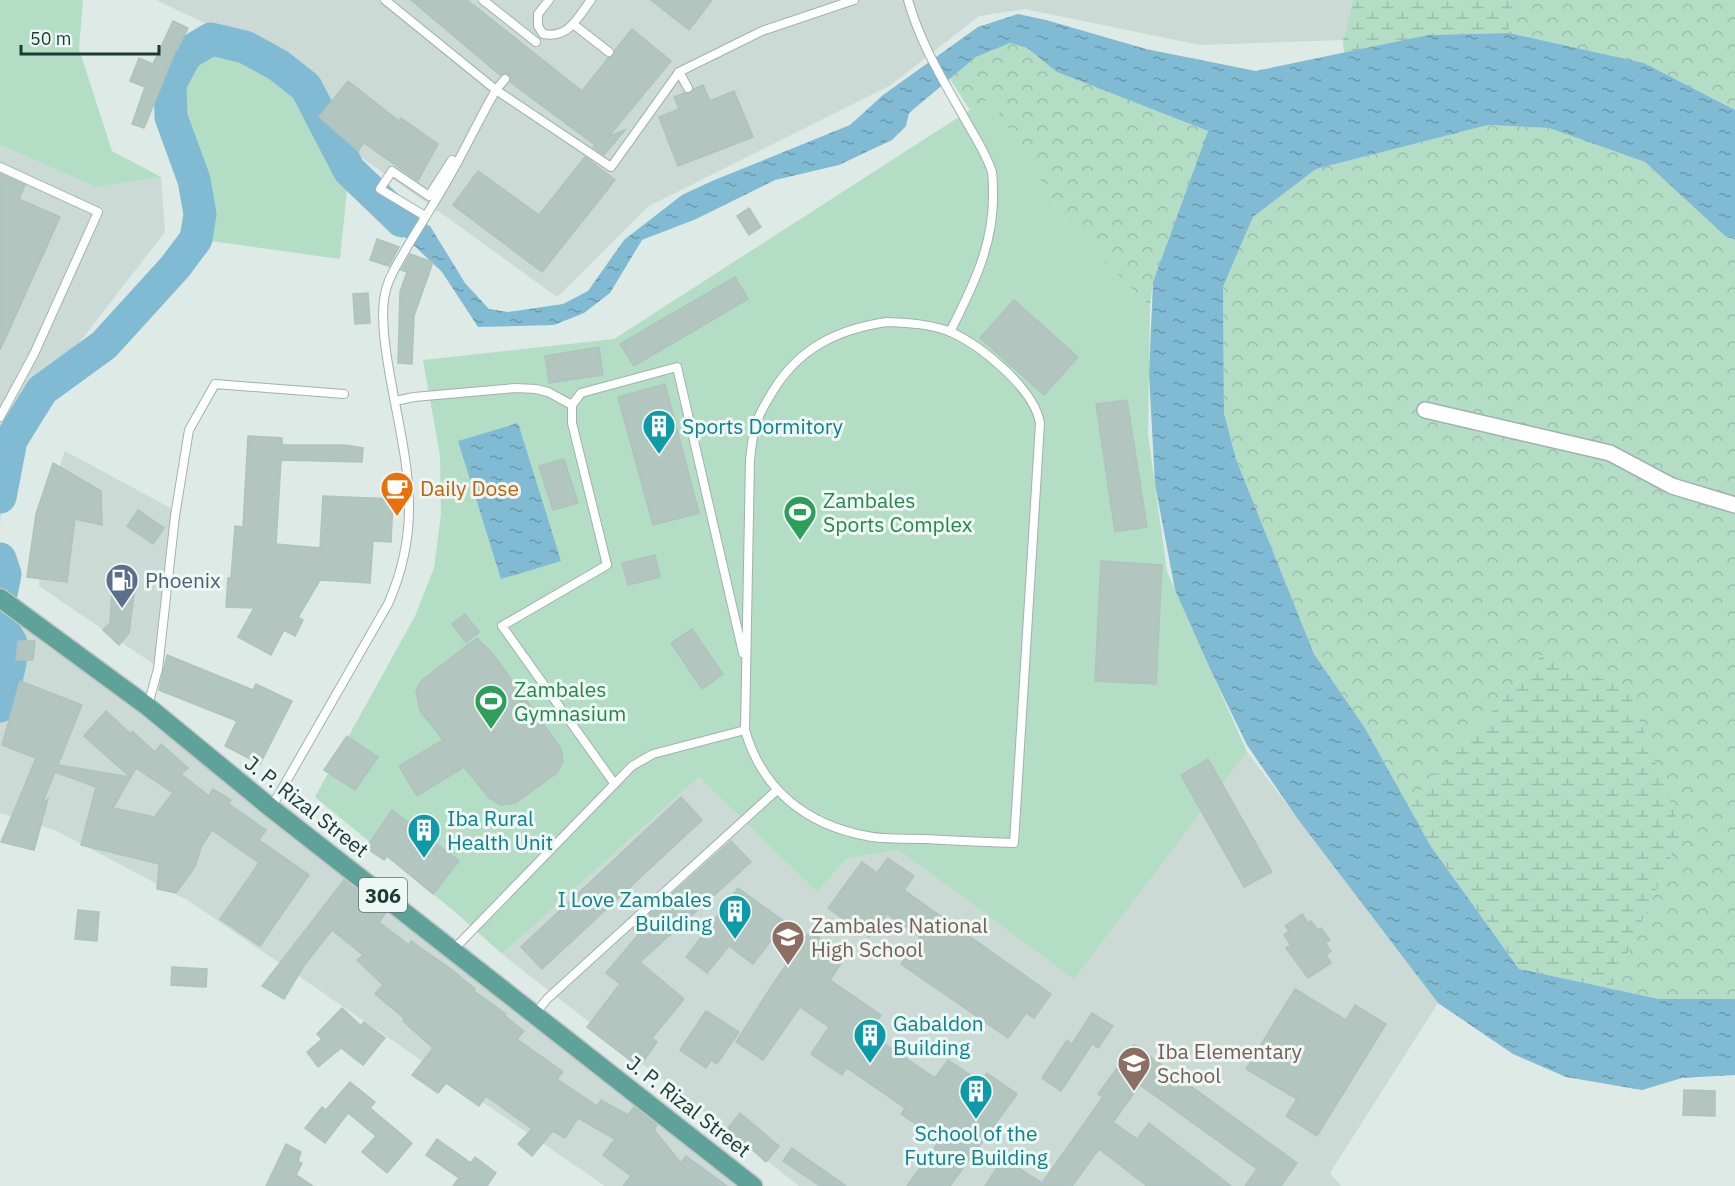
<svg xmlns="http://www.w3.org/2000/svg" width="1735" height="1186" viewBox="0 0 1735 1186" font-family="'IBM Plex Sans',sans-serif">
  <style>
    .built { fill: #cbdad5 }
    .green { fill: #b4ddc5 }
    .forest { fill: url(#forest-crowns) }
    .wetland { fill: url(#wetland-marsh) }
    .water { fill: url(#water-ripples) }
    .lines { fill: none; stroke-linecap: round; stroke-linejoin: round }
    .river { stroke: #81bbd3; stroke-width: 33 }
    .building { fill: #b2c5bf; stroke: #afc3be; stroke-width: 1.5; fill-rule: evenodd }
    .lane-casing { stroke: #a0b2ae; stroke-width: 10 }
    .street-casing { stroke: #a0b2ae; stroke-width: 18 }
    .primary-casing { stroke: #bcc4c3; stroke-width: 21 }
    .lane { stroke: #fff; stroke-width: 8 }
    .street { stroke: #fff; stroke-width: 15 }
    .primary { stroke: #5fa29a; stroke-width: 18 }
    .labels { text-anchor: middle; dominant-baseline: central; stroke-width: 6; stroke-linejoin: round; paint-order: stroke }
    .shield { fill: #edf7f3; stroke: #5c736f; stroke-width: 1.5 }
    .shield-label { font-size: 20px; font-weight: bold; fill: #1e3a36 }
    .culture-label { font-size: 21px; fill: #0d838f; stroke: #edf7f3; text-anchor: start }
    .food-label { font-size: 21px; fill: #c56008; stroke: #edf7f3; text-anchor: start }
    .leisure-label { font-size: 21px; fill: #27864d; stroke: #edf7f3; text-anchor: start }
    .service-label { font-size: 21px; fill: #4e5e75; stroke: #edf7f3; text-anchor: start }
    .street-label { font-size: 21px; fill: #1e3a36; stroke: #edf7f3 }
    .education-label { font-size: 21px; fill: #785e54; stroke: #edf7f3; text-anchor: start }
  </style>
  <defs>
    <pattern id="forest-crowns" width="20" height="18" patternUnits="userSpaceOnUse" patternTransform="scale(1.5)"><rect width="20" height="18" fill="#b4ddc5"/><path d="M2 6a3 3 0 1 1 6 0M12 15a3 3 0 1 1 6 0" fill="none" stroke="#9abeaa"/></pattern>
    <pattern id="wetland-marsh" width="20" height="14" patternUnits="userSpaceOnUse" patternTransform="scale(1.5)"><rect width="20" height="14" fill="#b4ddc5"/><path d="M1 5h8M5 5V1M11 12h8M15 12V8" fill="none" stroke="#9abeaa"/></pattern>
    <pattern id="water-ripples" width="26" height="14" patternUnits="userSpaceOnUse" patternTransform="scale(1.5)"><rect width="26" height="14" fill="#81bbd3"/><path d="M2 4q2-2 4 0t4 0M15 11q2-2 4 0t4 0" fill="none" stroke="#6999ac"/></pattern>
  </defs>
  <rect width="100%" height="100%" fill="#ddeae6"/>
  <g class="built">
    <polygon points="156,0 1353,0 1343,40 1200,45 1025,9 979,16 891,85 649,206 557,297 437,210 352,151 296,67"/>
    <polygon points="0,145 96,187 161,177 165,232 79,343 17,409 0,523"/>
    <polygon points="65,451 178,512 161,669 39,586 46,506"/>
    <polygon points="0,608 271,808 752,1186 605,1186 189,901 55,830 0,813"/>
    <polygon points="1247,752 1438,1003 1330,1173 1341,1186 799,1186 502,954 699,777 817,892 847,858 899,850 1074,978"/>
  </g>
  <g class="green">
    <polygon points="0,0 83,0 79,49 112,151 161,177 96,187 0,145"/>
    <polygon points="211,39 245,47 278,65 306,87 349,170 340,259 196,239 200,214 194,180 171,117 170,84 186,54"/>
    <polygon points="990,97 1071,229 1150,306 1148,434 1167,572 1247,752 1074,979 899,850 847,858 817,892 699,777 502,954 455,912 315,797 415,616 434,568 441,514 440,456 423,360 614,339"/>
  </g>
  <g class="forest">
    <polygon points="1511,0 1735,0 1735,110 1644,63 1509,33"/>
    <polygon points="1010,43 1027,48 1057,72 1208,131 1153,282 1150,306 1071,229 990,98 970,110 950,79 976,57"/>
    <polygon points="1488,125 1549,128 1645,162 1725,236 1735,240 1735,999 1659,999 1611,989 1682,834 1542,655 1408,806 1365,728 1314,654 1236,459 1224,413 1223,287 1253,217 1316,169"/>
  </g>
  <g class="wetland">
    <polygon points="1353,0 1511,0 1509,33 1428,35 1344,53 1343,40"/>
    <polygon points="1542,655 1628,689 1682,834 1611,989 1519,969 1430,845 1408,806"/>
  </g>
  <g class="water">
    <polygon points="1018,14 1046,20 1146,49 1256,71 1428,35 1509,33 1644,63 1735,110 1735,240 1725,236 1645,162 1549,128 1488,125 1316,169 1253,217 1223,287 1224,413 1236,459 1314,654 1365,728 1430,845 1519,969 1659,999 1735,999 1735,1075 1682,1078 1642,1090 1566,1077 1513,1054 1438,1003 1297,818 1247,745 1211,671 1175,590 1155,484 1149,374 1153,282 1208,131 1057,72 1027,48 1010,43 976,57 909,113 906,126 892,140 839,165 775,180 696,219 642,240 610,293 584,313 554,325 478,327 442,272 388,221 371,189 399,210 430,226 465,283 489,309 508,312 563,304 588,291 624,240 682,195 712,181 850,125 883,95 978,27"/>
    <polygon points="518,423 561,561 501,579 458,441"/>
  </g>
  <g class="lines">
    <g class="river">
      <polyline points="0,497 11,440 42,390 104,345 175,267 196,239 200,214 194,180 171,117 170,84 186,54 211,39 245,47 278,65 306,87 349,170 402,221"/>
      <polyline points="0,559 5,574 0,599"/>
      <polyline points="0,624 11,643 10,663 0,706"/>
    </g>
  </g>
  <g class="building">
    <polygon points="411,0 467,0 582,91 608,58 613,56 615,50 632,29 671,61 609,136 625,130 604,155 593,147 595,145 510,82 511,77 508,74 500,75"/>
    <polygon points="651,0 712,0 689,30"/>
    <polygon points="173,21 188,28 177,50 176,50 144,128 132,124 145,87 130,81 139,58 153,64"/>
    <polygon points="348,81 399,121 401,118 438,144 418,181 364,143 358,151 319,117"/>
    <polygon points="703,85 710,101 734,91 753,137 678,166 659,117 679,109 674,97 684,93 690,93 694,89"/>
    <polygon points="585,157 615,180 542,272 453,205 478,171 539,215"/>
    <polygon points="0,174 25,185 19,199 60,217 0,350"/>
    <polygon points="749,208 761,227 749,235 737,216"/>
    <polygon points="377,239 399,247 389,266 370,260"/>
    <polygon points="410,254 433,262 414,316 412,364 398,363 400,292 407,272 401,270"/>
    <polygon points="735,277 748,299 634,366 620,344"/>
    <polygon points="368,293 370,323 355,324 353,294"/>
    <polygon points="1014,300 1078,357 1044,395 980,338"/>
    <polygon points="599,347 603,375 549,383 545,356"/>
    <polygon points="665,384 699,513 653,525 618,397"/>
    <polygon points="1127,400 1147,527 1115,532 1096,404"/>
    <polygon points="248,436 282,438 282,445 344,445 363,448 362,462 281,460 276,544 320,548 323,496 393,499 391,542 373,541 370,583 320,580 298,617 303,620 295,636 284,630 271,655 238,637 254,608 226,607 228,578 231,578 235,526 243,527"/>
    <polygon points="564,459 578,503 553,510 539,466"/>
    <polygon points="53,463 101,491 102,525 75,519 67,582 27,577 36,514"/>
    <polygon points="138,510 164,528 153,544 127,526"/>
    <polygon points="655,555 660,577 628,585 622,563"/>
    <polygon points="1101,561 1162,565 1156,684 1095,681"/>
    <polygon points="112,592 134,594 129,633 119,645 103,630 110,623"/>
    <polygon points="465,614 479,632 466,642 452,624"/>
    <polygon points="692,629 723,674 702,689 671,643"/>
    <polygon points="477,638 493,654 561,748 563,762 557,773 515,803 501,805 489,798 464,767 417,796 399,766 443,740 420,711 416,691 421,681"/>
    <polygon points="18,641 35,641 33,660 16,660"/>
    <polygon points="167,655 253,690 256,684 292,701 260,764 225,746 237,721 159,690"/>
    <path d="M20 681 82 705 58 765 130 777 84 736 106 711 131 734 132 731 155 752 161 744 188 768 181 774 209 796 213 789 231 800 229 804 266 830 259 840 309 875 260 946 220 919 259 863 212 830 201 847 195 867 176 893 157 889 159 864 81 845 96 787 55 772 42 804 48 799 34 850 1 842 36 758 2 745ZM136 768 173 793 154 817 113 808Z"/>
    <polygon points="347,736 378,757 355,790 324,770"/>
    <polygon points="1208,759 1272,872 1244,887 1181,775"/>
    <polygon points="681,797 702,820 542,969 521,947"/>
    <polygon points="392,810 459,861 433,894 387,856 384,860 366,848"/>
    <polygon points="731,841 751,862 640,962 684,999 652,1038 657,1042 639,1067 587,1027 620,984 606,973 638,935 633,929"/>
    <polygon points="888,858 914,876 904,890 1051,994 1034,1018 1026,1013 1008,1038 901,964 920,937 887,914 869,937 828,908 862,862 877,873"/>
    <polygon points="344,880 386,913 379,922 409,945 411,941 451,969 475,989 474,991 506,1014 505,1016 524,1031 517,1039 563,1072 557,1079 597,1106 601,1100 628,1115 634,1107 657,1125 654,1130 681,1163 686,1156 727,1186 623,1186 631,1176 603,1155 615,1139 578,1118 565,1138 553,1131 532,1156 518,1144 532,1129 486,1096 479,1106 446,1083 438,1093 412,1075 433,1048 403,1021 405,1019 375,994 383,985 357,960 363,955 332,930 303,967 284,999 262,986"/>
    <polygon points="738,888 785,922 753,964 729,946 707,973 686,957"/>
    <polygon points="78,910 99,912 97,941 75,939"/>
    <polygon points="1302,914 1308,923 1311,921 1318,930 1321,928 1330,940 1325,943 1331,951 1326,955 1331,963 1308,978 1286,948 1291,945 1284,935 1289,931 1285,926"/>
    <polygon points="810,931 846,956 830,980 881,1015 869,1033 935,1078 948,1060 981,1082 987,1073 1017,1094 950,1186 907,1186 940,1140 901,1114 905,1108 847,1068 842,1075 811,1054 829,1027 800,1007 763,1060 736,1042 771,987"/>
    <polygon points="172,967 207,969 206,987 171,985"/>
    <polygon points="1295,989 1346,1020 1355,1005 1386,1024 1317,1136 1286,1116 1297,1099 1246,1069"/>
    <polygon points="342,1008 361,1026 364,1022 385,1038 363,1065 341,1048 318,1067 307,1052 322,1039 317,1034"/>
    <polygon points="706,1011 739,1032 717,1064 711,1060 706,1068 680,1050"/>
    <polygon points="1092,1013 1113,1026 1098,1048 1092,1044 1061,1091 1042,1078 1067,1040 1072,1044"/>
    <polygon points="1134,1045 1297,1163 1281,1186 1245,1186 1257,1169 1140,1085 1113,1122 1137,1139 1149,1123 1231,1186 1147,1186 1099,1149 1072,1186 985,1186 1003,1158 1042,1183 1103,1097 1098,1094"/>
    <polygon points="350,1082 375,1102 370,1108 412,1143 387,1173 362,1152 376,1136 348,1113 325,1143 305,1128 322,1107 326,1110"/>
    <polygon points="1684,1090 1715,1091 1715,1116 1683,1115"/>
    <polygon points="740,1113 779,1146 766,1162 745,1143 743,1146 725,1132"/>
    <polygon points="437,1139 471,1163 475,1157 496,1173 487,1186 453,1186 459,1178 426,1155"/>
    <polygon points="286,1144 301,1152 298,1161 302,1163 296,1175 313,1186 266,1186"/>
    <polygon points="792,1148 846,1186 820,1186 783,1161"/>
  </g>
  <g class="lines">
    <defs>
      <g id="lane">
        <polyline points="385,0 496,90 611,167 679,72 762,31 854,0"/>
        <polyline points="483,0 536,42"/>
        <path d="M549 0 538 14V26L543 34C569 39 577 18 591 0"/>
        <path d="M908 0C920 43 943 80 965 119 974 136 986 153 992 172 993 179 993 187 993 194 994 245 972 288 950 332"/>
        <polyline points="573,24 609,52"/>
        <polyline points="679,72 688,88"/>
        <polyline points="0,167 98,212 34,354 0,417"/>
        <polyline points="425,216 380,189 392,171 429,196 452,160 457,163"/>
        <path d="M887 322C909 323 931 324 951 332 982 346 1034 389 1040 423L1014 843C985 842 956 841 927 839 907 838 886 840 867 836 807 825 762 790 745 730L750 460C751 451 752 441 754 432 757 417 765 404 773 391 799 348 838 329 887 322Z"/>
        <polyline points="395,401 414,397 515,388 536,389 548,392 572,405"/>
        <polyline points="148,705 158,669 175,516 189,430 215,384 344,394"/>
        <polyline points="614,783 502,626 607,565 572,423 572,405 581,393 677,367 743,653"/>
        <path d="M271 808 388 604C425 521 405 460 390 376 386 353 380 317 385 294 388 278 398 263 406 249 420 225 435 202 448 179 465 150 479 119 496 90L505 79"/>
        <polyline points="453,950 632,766 653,754 745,730"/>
        <polyline points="535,1014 547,999 777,790"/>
      </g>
      <polyline id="street" points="1425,410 1610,453 1672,486 1735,505"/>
      <polyline id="primary" points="0,598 147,706 271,808 753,1186"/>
    </defs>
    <use href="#lane" class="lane-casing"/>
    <use href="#street" class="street-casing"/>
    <use href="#primary" class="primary-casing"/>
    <use href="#lane" class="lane"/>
    <use href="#street" class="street"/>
    <use href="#primary" class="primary"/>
  </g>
  <defs>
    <symbol id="building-pin" viewBox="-11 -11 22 30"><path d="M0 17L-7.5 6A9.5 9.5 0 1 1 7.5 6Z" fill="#0f9aa8" stroke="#edf7f3"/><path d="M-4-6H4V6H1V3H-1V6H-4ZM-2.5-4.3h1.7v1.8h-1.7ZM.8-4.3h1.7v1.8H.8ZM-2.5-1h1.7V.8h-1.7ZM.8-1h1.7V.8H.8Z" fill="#fff"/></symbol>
    <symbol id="cafe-pin" viewBox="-11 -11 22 30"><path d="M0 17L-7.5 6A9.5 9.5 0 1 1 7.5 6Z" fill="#e8710a" stroke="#edf7f3"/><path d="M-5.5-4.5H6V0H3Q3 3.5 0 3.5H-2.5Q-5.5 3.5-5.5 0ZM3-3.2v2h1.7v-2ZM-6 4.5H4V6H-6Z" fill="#fff"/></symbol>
    <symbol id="stadium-pin" viewBox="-11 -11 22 30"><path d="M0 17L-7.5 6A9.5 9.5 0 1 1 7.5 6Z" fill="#2e9e5b" stroke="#edf7f3"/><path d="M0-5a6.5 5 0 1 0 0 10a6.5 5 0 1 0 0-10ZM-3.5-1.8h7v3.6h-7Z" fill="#fff"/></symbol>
    <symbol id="fuel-pin" viewBox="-11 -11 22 30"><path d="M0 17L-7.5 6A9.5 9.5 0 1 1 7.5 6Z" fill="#5c6f8a" stroke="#edf7f3"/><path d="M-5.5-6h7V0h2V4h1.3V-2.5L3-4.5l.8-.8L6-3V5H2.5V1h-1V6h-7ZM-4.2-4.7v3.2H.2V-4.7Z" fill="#fff"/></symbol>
    <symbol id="school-pin" viewBox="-11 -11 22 30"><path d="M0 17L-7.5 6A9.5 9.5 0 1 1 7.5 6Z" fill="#8d6e63" stroke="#edf7f3"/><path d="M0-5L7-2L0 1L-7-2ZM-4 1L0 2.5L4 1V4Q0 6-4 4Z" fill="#fff"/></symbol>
  </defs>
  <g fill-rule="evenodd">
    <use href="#building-pin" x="640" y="407" width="38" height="52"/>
    <use href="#cafe-pin" x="378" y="469" width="38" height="52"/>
    <use href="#stadium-pin" x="781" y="493" width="38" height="52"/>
    <use href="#fuel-pin" x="103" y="561" width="38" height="52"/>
    <use href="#stadium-pin" x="472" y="682" width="38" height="52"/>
    <use href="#building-pin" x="405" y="811" width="38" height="52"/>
    <use href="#building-pin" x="716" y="892" width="38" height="52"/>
    <use href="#school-pin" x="769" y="918" width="38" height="52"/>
    <use href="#building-pin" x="851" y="1016" width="38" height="52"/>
    <use href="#school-pin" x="1115" y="1044" width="38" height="52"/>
    <use href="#building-pin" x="957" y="1072" width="38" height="52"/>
  </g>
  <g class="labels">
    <rect class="shield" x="359" y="878" width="48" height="34" rx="4.5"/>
    <g class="shield-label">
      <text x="383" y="895">306</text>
    </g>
    <g class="culture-label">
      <text x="682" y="426">Sports Dormitory</text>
      <text x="447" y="818">Iba Rural<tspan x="447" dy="24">Health Unit</tspan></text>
      <text x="712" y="899" text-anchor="end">I Love Zambales<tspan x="712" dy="24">Building</tspan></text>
      <text x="893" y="1023">Gabaldon<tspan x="893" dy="24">Building</tspan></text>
      <text x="976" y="1133" text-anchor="middle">School of the<tspan x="976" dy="24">Future Building</tspan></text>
    </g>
    <g class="food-label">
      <text x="420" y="488">Daily Dose</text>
    </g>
    <g class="leisure-label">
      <text x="823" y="500">Zambales<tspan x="823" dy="24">Sports Complex</tspan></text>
      <text x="514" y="689">Zambales<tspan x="514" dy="24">Gymnasium</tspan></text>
    </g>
    <g class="service-label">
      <text x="145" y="580">Phoenix</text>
    </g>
    <g class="street-label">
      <text transform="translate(307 806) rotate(38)">J. P. Rizal Street</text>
      <text transform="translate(689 1106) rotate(38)">J. P. Rizal Street</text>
    </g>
    <g class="education-label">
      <text x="811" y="925">Zambales National<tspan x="811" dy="24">High School</tspan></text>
      <text x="1157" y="1051">Iba Elementary<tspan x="1157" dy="24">School</tspan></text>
    </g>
  </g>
  <path d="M21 45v9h138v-9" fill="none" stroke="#1e3a36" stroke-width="3"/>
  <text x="30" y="45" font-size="18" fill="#1e3a36" stroke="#edf7f3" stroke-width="4.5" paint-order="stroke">50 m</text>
</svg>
